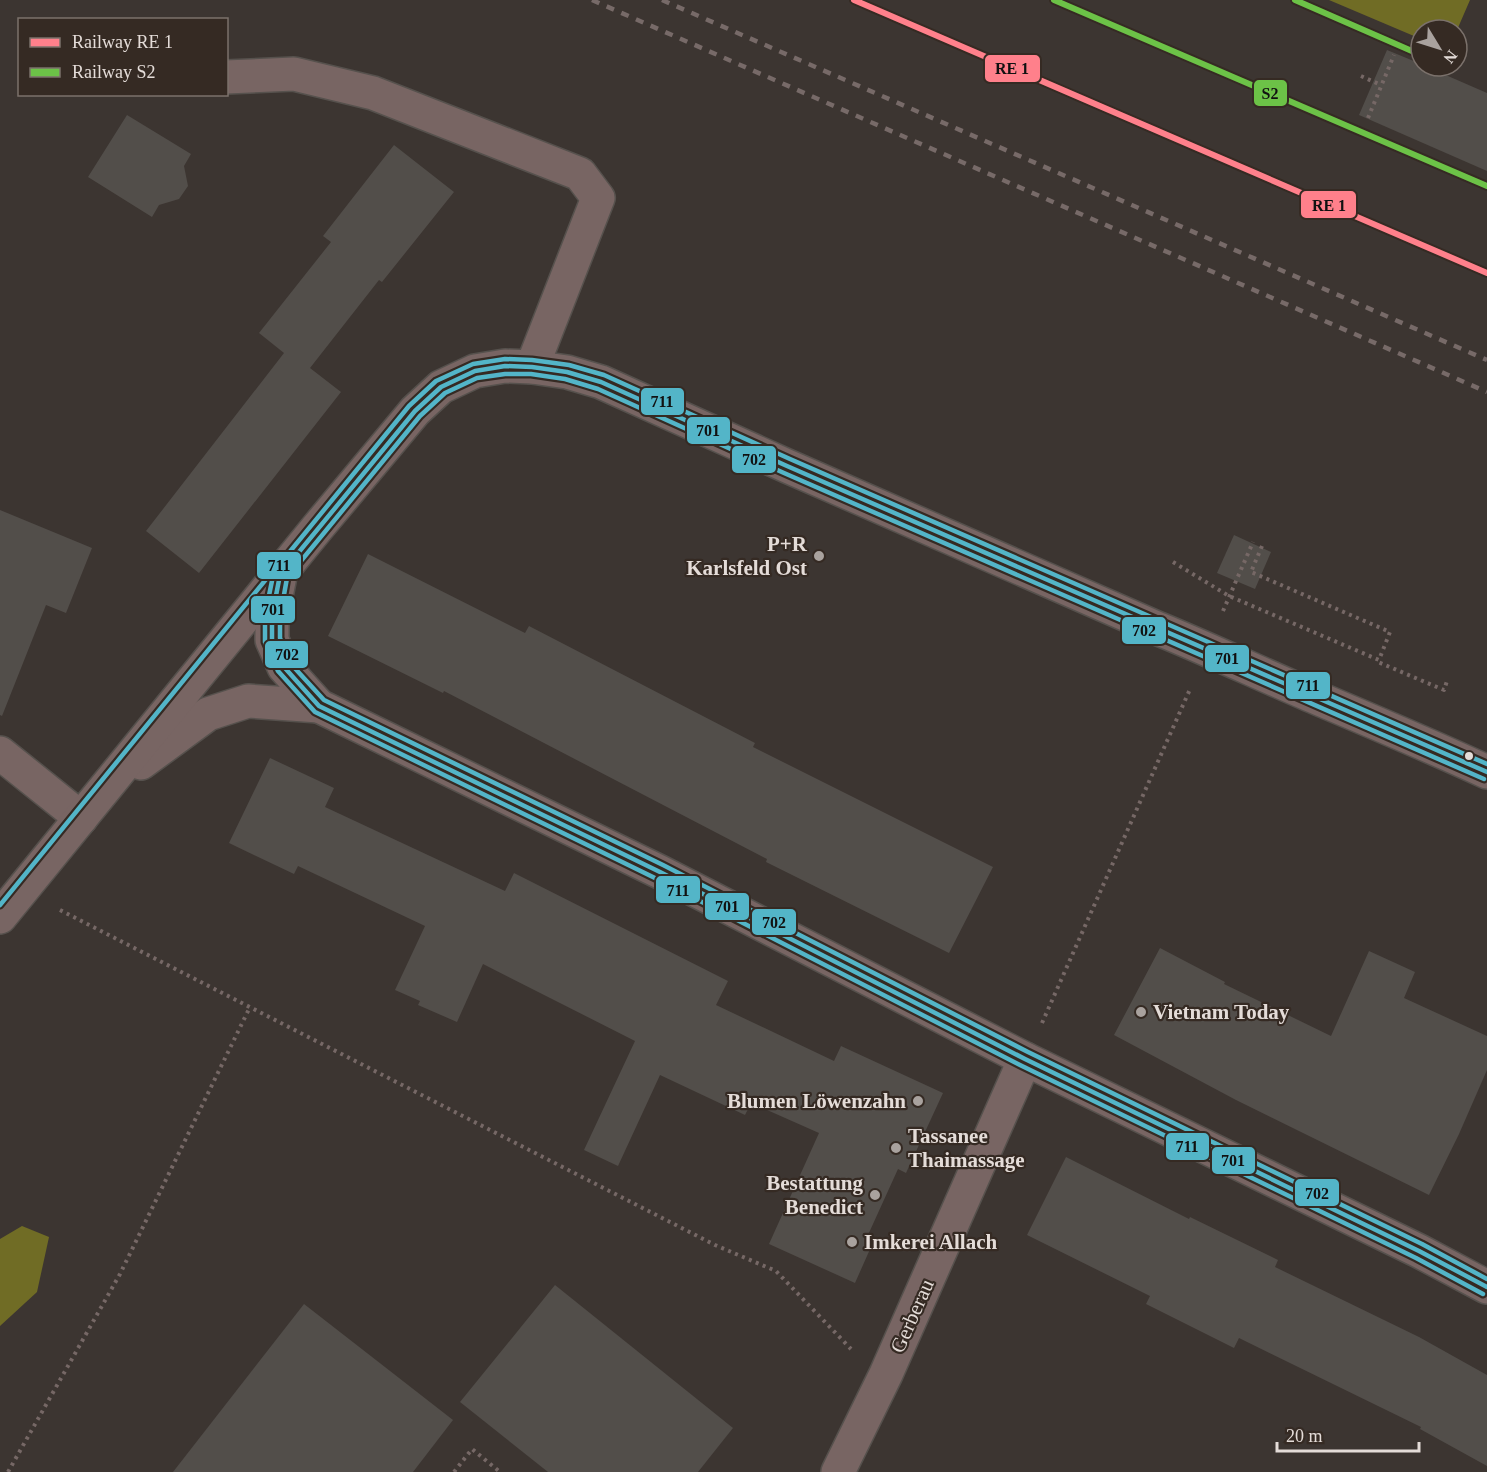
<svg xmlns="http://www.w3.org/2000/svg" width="1487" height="1472" viewBox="0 0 1487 1472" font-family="Georgia,serif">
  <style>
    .forest { fill: #706c25 }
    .building { fill: #524e4a }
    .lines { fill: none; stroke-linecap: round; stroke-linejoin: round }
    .minor-casing { stroke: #56514d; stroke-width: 36 }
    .path { stroke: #766866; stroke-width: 4; stroke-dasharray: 3 4.5; stroke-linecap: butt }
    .minor { stroke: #786563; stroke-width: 33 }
    .rail { stroke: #776a68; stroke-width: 4.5; stroke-dasharray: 8 8; stroke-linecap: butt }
    .bus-1-casing { stroke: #352a23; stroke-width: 9 }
    .bus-2-casing { stroke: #352a23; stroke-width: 9 }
    .bus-3-casing { stroke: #352a23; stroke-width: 9 }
    .bus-1 { stroke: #53b5c8; stroke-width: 4.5 }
    .bus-2 { stroke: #53b5c8; stroke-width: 4.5 }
    .bus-3 { stroke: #53b5c8; stroke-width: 4.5 }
    .rail-1-casing { stroke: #352a23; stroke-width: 10 }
    .rail-2-casing { stroke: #352a23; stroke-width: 10 }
    .rail-1 { stroke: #ff808b; stroke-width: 6 }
    .rail-2 { stroke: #6cc247; stroke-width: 6 }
    .poi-dot { fill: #a9a29e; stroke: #352a23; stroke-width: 2 }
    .bus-dot { fill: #e4dcd8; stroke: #352a23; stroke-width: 2 }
    .labels { text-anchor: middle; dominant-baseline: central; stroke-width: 4.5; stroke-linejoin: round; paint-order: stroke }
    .poi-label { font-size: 21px; font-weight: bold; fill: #e4dcd8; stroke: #352a23; text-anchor: end }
    .street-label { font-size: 21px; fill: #e4dcd8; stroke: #352a23 }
    .line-badge { stroke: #352a23; stroke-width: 2 }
    .pale-badge-label { font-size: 16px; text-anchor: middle; font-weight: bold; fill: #111 }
  </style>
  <rect width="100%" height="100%" fill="#3c3531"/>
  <g class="forest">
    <polygon points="1329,0 1470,0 1457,30 1421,30 1421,39"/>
    <polygon points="22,1226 49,1237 37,1292 0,1326 0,1239"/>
  </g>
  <g class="building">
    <polygon points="1387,50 1421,64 1421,66 1425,66 1487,93 1487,171 1359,115"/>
    <polygon points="127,115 191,154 184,166 188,186 179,199 159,205 152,217 88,177"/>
    <polygon points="394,145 454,192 382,282 379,280 310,368 341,392 199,573 146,531 284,353 259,333 331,242 323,236"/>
    <polygon points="0,510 92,548 66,613 46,605 2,716 0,715"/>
    <polygon points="1234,535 1271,552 1255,589 1217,573"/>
    <polygon points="368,554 525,633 529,626 755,743 753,747 993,867 949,953 766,862 767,859 444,691 443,693 328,636"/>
    <polygon points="270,758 334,788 325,807 505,891 514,873 728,981 716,1005 834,1061 841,1046 943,1093 906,1173 898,1169 868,1235 875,1238 855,1283 769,1244 819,1133 751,1103 745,1115 660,1075 618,1166 584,1150 635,1041 483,964 457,1022 418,1005 420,1001 395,990 425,926 298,866 294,874 229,843"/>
    <polygon points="1160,948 1225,982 1224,984 1331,1036 1369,951 1415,972 1404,998 1487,1036 1487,1070 1459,1134 1429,1195 1236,1100 1114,1035"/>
    <polygon points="1066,1157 1189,1219 1190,1217 1278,1260 1275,1267 1419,1337 1487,1375 1487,1466 1420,1429 1421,1427 1239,1338 1234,1348 1146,1304 1150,1296 1027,1235"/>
    <polygon points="555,1285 733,1428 698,1472 548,1472 460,1402"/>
    <polygon points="304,1304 453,1420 413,1472 173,1472"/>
  </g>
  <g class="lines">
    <defs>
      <g id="minor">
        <polyline points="226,77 294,74 373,93 580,174 598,198 532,367"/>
        <polyline points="280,576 272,616 272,640 284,667 319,706 660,872 1025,1059 1419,1251 1487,1287"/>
        <polyline points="0,753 81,818"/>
        <polyline points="141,763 208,714 248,701 319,706"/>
        <path d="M0 917 318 527 415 411 441 387 475 371 505 366 532 367 567 372 601 382 787 466 1159 629C1210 650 1259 673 1310 695 1369 720 1429 745 1487 772"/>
        <polyline points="838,1472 886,1374 1025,1059"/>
      </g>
    </defs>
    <use href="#minor" class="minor-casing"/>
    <g class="path">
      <polyline points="1361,76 1381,85"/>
      <polyline points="1368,118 1394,55"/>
      <polyline points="1262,546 1251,572 1390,632 1379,660"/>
      <polyline points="1173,562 1229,596 1379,660 1378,662 1444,690 1447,681"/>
      <polyline points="1223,611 1253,542"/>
      <polyline points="60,910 715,1245 776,1271 851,1349"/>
      <polyline points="1042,1023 1191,687"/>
      <polyline points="8,1472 120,1274 250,1007"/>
      <polyline points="454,1472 472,1449 500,1472"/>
    </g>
    <use href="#minor" class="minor"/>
    <g class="rail">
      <polyline points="592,0 1487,392"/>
      <polyline points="662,0 1487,360"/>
    </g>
    <defs>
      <polyline id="bus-1" points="1487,772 787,466 601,382 567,372 532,367 505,366 475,371 441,387 415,411 280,575 272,616 272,640 284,667 319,706 660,872 1025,1059 1419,1251 1487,1287"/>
      <polyline id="bus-2" points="1483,1294 1416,1258 1022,1066 657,879 315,712 278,671 265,642 265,615 274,571 409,406 436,381 473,364 505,359 532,360 569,365 604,375 790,459 1487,764"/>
      <g id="bus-3">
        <polyline points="1484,779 784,473 598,389 565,379 531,374 505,374 477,378 445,393 420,416 287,578 280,617 280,638 290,663 324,700 663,865 1028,1052 1422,1244 1487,1279"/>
        <polyline points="0,905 281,561"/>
      </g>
    </defs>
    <use href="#bus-1" class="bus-1-casing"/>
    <use href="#bus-2" class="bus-2-casing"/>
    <use href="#bus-3" class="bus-3-casing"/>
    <use href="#bus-1" class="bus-1"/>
    <use href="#bus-2" class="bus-2"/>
    <use href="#bus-3" class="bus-3"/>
    <defs>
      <polyline id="rail-1" points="854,0 1487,273"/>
      <g id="rail-2">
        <polyline points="1054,0 1487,186"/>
        <polyline points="1295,0 1421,55"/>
      </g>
    </defs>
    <use href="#rail-1" class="rail-1-casing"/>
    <use href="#rail-2" class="rail-2-casing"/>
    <use href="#rail-1" class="rail-1"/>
    <use href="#rail-2" class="rail-2"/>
  </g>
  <g class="poi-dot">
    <circle cx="819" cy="556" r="6"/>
    <circle cx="1141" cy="1012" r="6"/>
    <circle cx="918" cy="1101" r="6"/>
    <circle cx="896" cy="1148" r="6"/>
    <circle cx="875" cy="1195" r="6"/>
    <circle cx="852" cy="1242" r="6"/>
  </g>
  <circle class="bus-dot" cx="1469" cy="756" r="5"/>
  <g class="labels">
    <g class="poi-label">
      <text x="807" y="544">P+R<tspan x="807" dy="24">Karlsfeld Ost</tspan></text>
      <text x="1153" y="1012" text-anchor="start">Vietnam Today</text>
      <text x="906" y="1101">Blumen Löwenzahn</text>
      <text x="908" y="1136" text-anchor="start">Tassanee<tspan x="908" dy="24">Thaimassage</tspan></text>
      <text x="863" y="1183">Bestattung<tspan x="863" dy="24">Benedict</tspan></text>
      <text x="864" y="1242" text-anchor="start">Imkerei Allach</text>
    </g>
    <g class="street-label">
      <text transform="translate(912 1316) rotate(-66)">Gerberau</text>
    </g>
  </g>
  <g class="line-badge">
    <rect x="984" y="54" width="57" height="29" rx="6" fill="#ff808b"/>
    <rect x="1253" y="79" width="35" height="28" rx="6" fill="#6cc247"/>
    <rect x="1300" y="190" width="57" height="29" rx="6" fill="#ff808b"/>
    <rect x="640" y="387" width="45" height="29" rx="6" fill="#53b5c8"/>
    <rect x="686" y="416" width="45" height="29" rx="6" fill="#53b5c8"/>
    <rect x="731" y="445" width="46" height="29" rx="6" fill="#53b5c8"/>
    <rect x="256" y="551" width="46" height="29" rx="6" fill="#53b5c8"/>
    <rect x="250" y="595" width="46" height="29" rx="6" fill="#53b5c8"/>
    <rect x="1121" y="616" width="46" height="29" rx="6" fill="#53b5c8"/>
    <rect x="264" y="640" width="45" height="29" rx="6" fill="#53b5c8"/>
    <rect x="1204" y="644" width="46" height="29" rx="6" fill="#53b5c8"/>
    <rect x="1285" y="671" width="46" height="29" rx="6" fill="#53b5c8"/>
    <rect x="655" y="875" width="46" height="29" rx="6" fill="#53b5c8"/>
    <rect x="704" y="892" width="46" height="29" rx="6" fill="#53b5c8"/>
    <rect x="751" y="908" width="46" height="28" rx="6" fill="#53b5c8"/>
    <rect x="1165" y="1132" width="45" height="29" rx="6" fill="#53b5c8"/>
    <rect x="1211" y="1146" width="45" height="29" rx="6" fill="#53b5c8"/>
    <rect x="1294" y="1178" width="46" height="29" rx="6" fill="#53b5c8"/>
  </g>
  <g class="pale-badge-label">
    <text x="1012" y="74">RE 1</text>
    <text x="1270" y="99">S2</text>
    <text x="1329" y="211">RE 1</text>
    <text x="662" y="407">711</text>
    <text x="708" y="436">701</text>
    <text x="754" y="465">702</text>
    <text x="279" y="571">711</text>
    <text x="273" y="615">701</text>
    <text x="1144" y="636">702</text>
    <text x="287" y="660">702</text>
    <text x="1227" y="664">701</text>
    <text x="1308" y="691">711</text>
    <text x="678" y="896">711</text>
    <text x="727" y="912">701</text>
    <text x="774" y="928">702</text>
    <text x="1187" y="1152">711</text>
    <text x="1233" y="1166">701</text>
    <text x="1317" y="1199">702</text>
  </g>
  <rect x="18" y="18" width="210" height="78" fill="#352a23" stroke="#7b716b" stroke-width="1.5"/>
  <rect x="30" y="38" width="30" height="9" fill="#ff808b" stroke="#7b716b" stroke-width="1.5"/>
  <text x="72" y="48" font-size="18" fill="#e4dcd8">Railway RE 1</text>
  <rect x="30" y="68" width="30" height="9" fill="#6cc247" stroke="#7b716b" stroke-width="1.5"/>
  <text x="72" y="78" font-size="18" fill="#e4dcd8">Railway S2</text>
  <g transform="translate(1439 48) rotate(128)"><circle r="28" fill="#352a23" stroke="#7b716b" stroke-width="1.5"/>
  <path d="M0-4.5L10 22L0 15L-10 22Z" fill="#a9a29e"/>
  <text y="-9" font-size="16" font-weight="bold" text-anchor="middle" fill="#e4dcd8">N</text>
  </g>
  <path d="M1277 1442v9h142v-9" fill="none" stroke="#e4dcd8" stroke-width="3"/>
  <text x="1286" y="1442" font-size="18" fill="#e4dcd8" stroke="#352a23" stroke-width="4.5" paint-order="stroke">20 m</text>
</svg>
